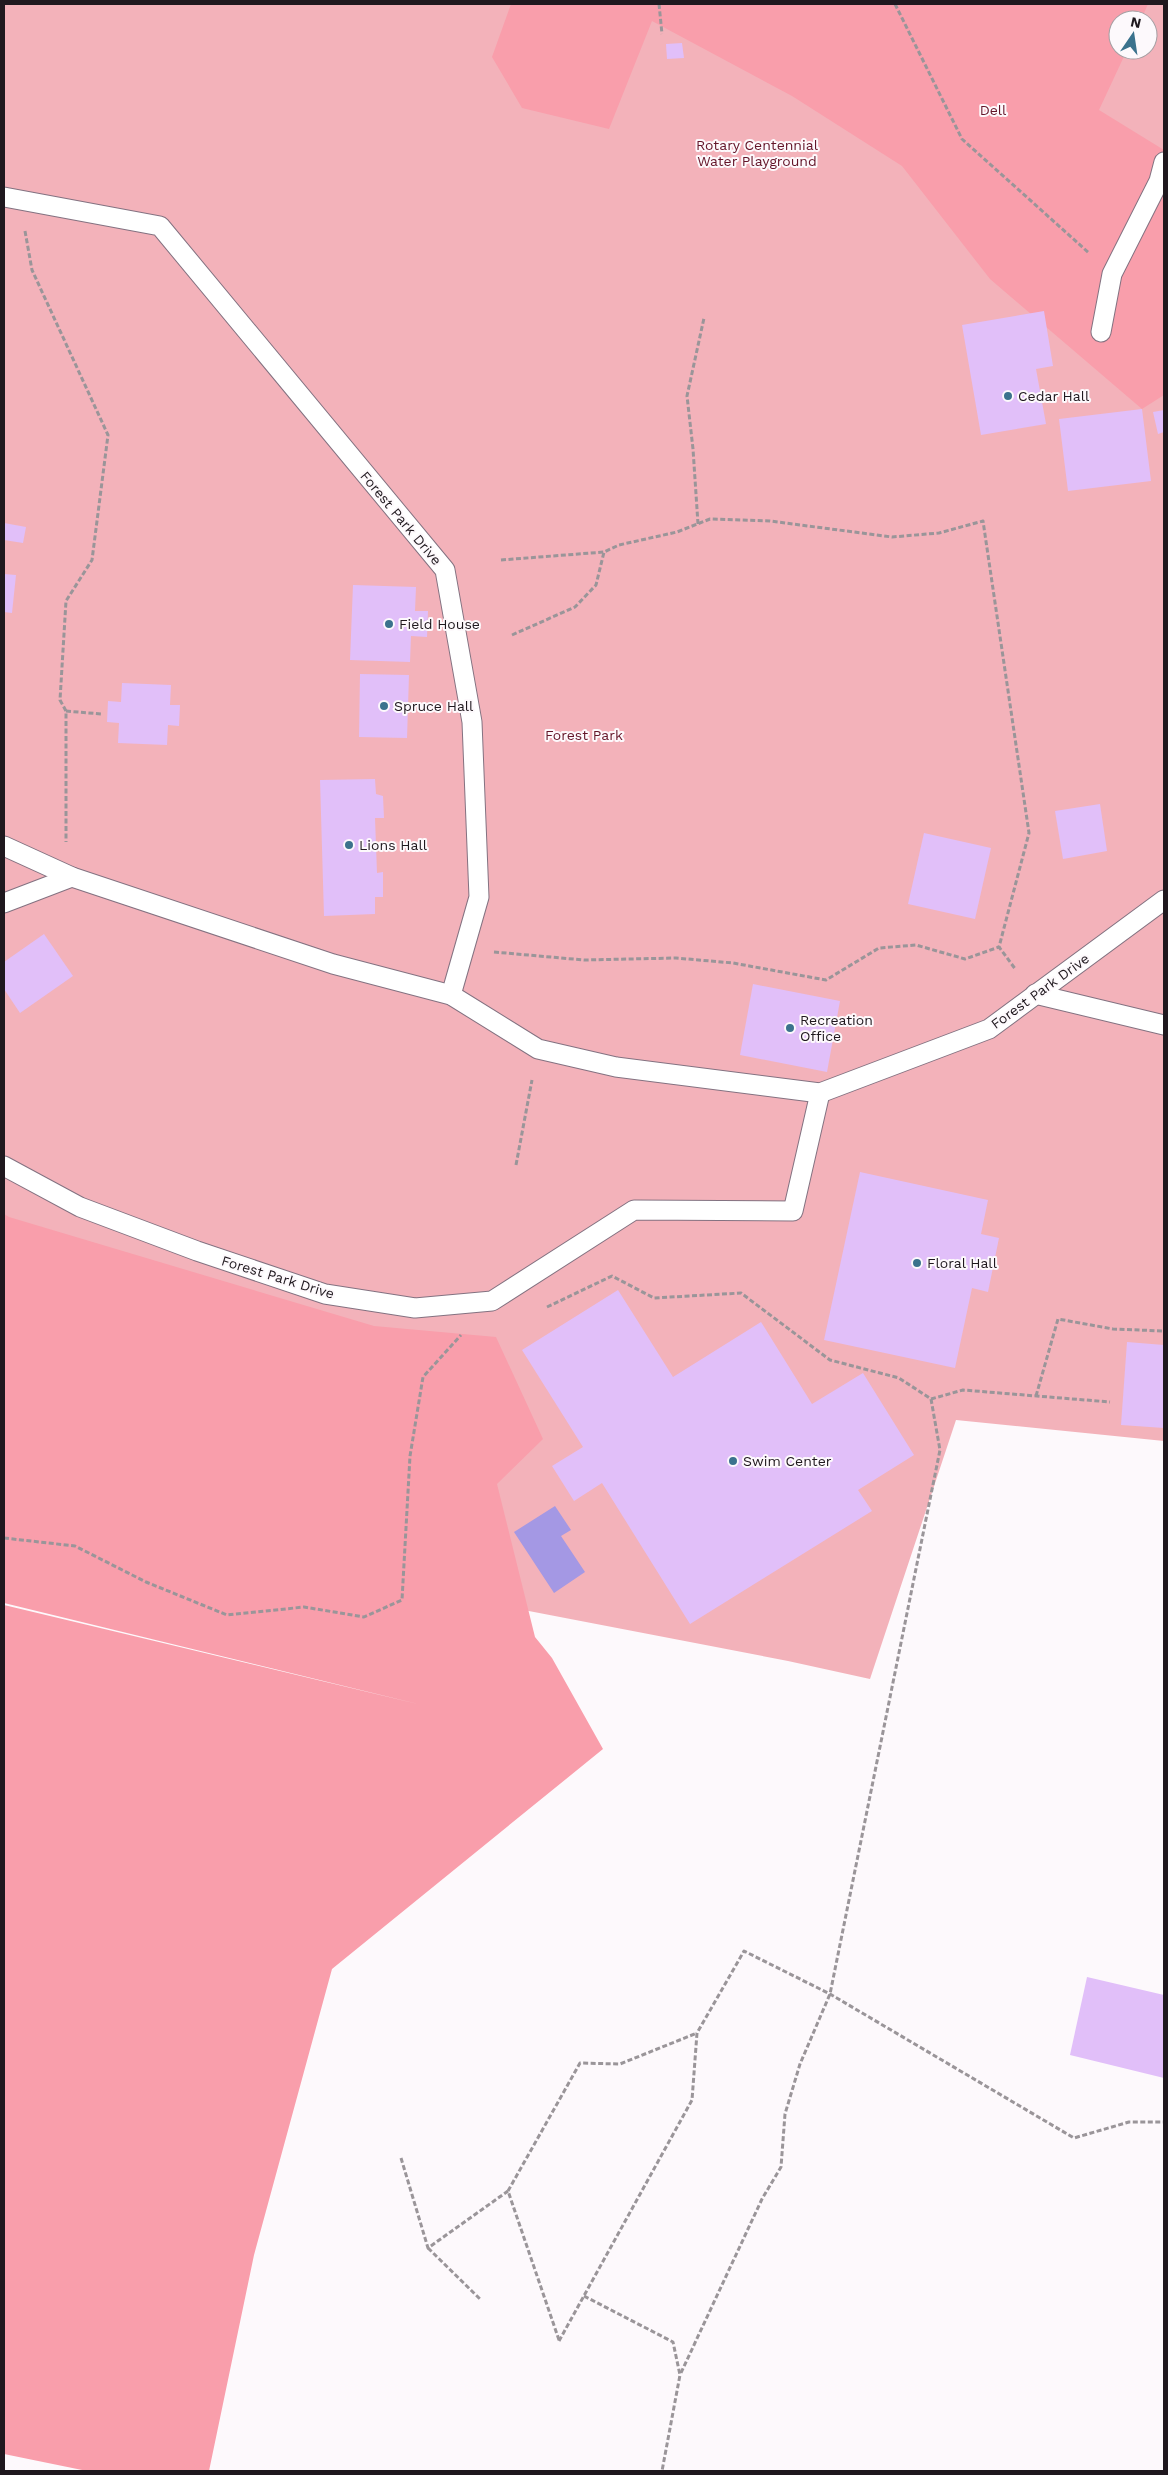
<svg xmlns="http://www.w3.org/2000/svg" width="1168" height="2475" viewBox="0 0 1168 2475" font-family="'Work Sans',sans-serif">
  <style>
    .green { fill: #f3b2ba; fill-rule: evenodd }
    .forest { fill: #f99eab }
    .water { fill: #a498e4 }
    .building { fill: #e1bff9 }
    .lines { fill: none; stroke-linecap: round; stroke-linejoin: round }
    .lane-casing { stroke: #837281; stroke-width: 21 }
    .path { stroke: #9a9599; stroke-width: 3; stroke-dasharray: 5 2.5; stroke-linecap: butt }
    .lane { stroke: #fff; stroke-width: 19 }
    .poi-dot { fill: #3b728d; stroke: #fdf9fc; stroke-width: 2 }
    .labels { text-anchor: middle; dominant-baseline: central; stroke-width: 4; stroke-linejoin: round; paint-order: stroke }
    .park-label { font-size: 14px; fill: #631428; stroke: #fdf9fc }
    .poi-label { font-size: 14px; fill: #1f181e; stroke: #fdf9fc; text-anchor: start }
    .street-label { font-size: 14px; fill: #1f181e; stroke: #fdf9fc }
  </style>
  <rect width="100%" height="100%" fill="#fdf9fc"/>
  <path class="green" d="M4 4H1164V1441L956 1420 870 1679 788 1661 472 1600 4 1593ZM1118 20H1148V50H1118Z"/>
  <g class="forest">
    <polygon points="511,4 1148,4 1141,20 1118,20 1118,50 1127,50 1099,110 1164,150 1164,395 1142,409 990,279 902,166 792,96 652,21 609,129 522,108 492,57"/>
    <polygon points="4,1214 9,1217 374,1326 496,1337 543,1439 497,1484 535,1637 552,1658 603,1749 332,1969 254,2255 209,2471 87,2471 4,2454 4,1605 422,1705 4,1603"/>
  </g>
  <polygon class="water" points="555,1506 571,1530 561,1536 585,1572 554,1593 514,1532"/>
  <g class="building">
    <polygon points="682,43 684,58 667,59 666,44"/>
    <polygon points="1044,311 1053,366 1036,369 1046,424 981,435 962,325"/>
    <polygon points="1142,409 1151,481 1068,491 1059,419"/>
    <polygon points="1164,410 1164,432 1158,434 1153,412"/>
    <polygon points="4,523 26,527 23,543 4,540"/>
    <polygon points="4,574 16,575 12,613 4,612"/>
    <polygon points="353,585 416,587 415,611 428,611 427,637 411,636 410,662 350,660"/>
    <polygon points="360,674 409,675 407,738 359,737"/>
    <polygon points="122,683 171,685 170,705 180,705 179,726 168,725 167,745 118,743 119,723 107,722 108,701 121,702"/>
    <polygon points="375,779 376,794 383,796 384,818 375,818 377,873 383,872 383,897 375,897 375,914 324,916 320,780"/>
    <polygon points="1100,804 1107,851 1063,859 1055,811"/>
    <polygon points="924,833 991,848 975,919 908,904"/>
    <polygon points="44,934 73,976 20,1013 4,989 4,962"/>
    <polygon points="753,984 840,1001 827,1072 740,1055"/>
    <polygon points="860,1172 988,1200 981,1234 999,1238 988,1292 972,1288 955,1368 824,1340"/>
    <polygon points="618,1290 673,1377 761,1322 812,1404 863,1373 914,1455 858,1490 872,1511 690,1624 602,1483 574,1501 552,1466 583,1447 522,1350"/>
    <polygon points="1127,1342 1164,1345 1164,1428 1121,1425"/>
    <polygon points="1087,1977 1164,1995 1164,2078 1070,2055"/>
  </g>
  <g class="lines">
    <defs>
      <g id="lane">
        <polyline points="4,197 160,226 445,570 472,722 479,897 451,995"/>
        <polyline points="1101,332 1112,274 1159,181 1164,162"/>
        <polyline points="4,846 72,877 333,964 451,995 538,1049 616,1067 820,1093 989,1029 1164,900"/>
        <polyline points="4,903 72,877"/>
        <polyline points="1035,994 1164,1025"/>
        <polyline points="4,1166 80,1207 197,1251 325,1294 415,1308 492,1301 634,1210 793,1211 820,1093"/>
      </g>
    </defs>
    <use href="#lane" class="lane-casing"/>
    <g class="path">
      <polyline points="659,4 662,34"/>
      <polyline points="895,4 962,139 1089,253"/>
      <polyline points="25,231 32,270 108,435 92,560 66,601 60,700 66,711 66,842"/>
      <polyline points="698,524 693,449 687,396 704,318"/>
      <polyline points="501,560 604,552 619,545 677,532 710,519 770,521 892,537 939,533 983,521 1029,833 999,947 1016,970"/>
      <polyline points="512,635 575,607 596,585 604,552"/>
      <polyline points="66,711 101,714"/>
      <polyline points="494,952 584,960 676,958 733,963 826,980 879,948 916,945 965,959 999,947"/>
      <polyline points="516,1165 532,1080"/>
      <polyline points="547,1307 612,1276 654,1298 741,1293 830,1360 899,1378 931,1399 940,1450 830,1994 800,2064 785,2114 781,2167 762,2199 680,2375"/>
      <polyline points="1036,1396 1058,1319 1113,1329 1164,1331"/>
      <polyline points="931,1399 963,1390 1110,1402"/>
      <polyline points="4,1538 75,1546 146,1582 227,1615 304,1607 364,1617 402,1600 410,1456 423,1377 461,1335"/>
      <polyline points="401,2158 428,2248 508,2191"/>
      <polyline points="428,2248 480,2299"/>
      <polyline points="584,2296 673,2342 680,2375 662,2471"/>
      <polyline points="559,2340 508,2191 580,2063 620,2064 697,2033"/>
      <polyline points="559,2341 692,2100 697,2033 744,1951 830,1994 1074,2138 1129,2122 1164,2122"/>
    </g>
    <use href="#lane" class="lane"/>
  </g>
  <g class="poi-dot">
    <circle cx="1008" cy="396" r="5"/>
    <circle cx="389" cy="624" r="5"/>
    <circle cx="384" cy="706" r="5"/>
    <circle cx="349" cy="845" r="5"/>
    <circle cx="790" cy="1028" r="5"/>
    <circle cx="917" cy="1263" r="5"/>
    <circle cx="733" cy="1461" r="5"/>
  </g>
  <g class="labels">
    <g class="park-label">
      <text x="993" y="110">Dell</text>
      <text x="757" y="145">Rotary Centennial<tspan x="757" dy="16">Water Playground</tspan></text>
      <text x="584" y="735">Forest Park</text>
    </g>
    <g class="poi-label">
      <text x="1018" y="396">Cedar Hall</text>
      <text x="399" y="624">Field House</text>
      <text x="394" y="706">Spruce Hall</text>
      <text x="359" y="845">Lions Hall</text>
      <text x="800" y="1020">Recreation<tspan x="800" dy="16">Office</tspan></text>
      <text x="927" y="1263">Floral Hall</text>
      <text x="743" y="1461">Swim Center</text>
    </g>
    <g class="street-label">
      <text transform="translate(401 518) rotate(50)">Forest Park Drive</text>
      <text transform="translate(1040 991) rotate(-36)">Forest Park Drive</text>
      <text transform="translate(278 1277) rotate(17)">Forest Park Drive</text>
    </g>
  </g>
  <rect width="1168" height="2475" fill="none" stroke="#1f181e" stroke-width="10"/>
  <g transform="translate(1133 35) rotate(13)"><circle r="24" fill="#fdf9fc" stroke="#a49fa3"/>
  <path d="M0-4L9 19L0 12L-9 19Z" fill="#3b728d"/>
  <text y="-8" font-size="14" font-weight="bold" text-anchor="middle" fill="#1f181e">N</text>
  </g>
</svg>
